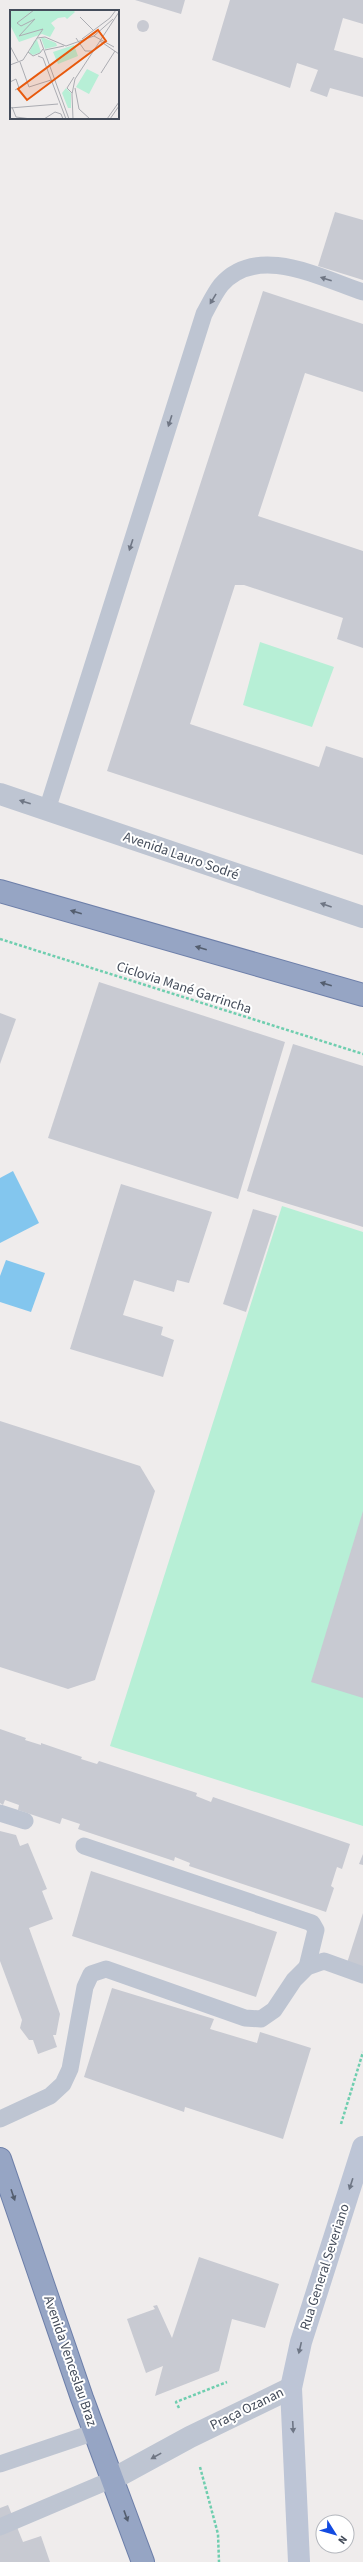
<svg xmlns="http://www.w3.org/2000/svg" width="363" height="2562" viewBox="0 0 363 2562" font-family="'Source Sans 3',sans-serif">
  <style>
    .green { fill: #b7efd6 }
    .water { fill: #83c6ee }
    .building { fill: #c8cad2 }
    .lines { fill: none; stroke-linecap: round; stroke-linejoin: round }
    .trunk-casing { stroke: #6d7fa9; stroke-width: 24 }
    .path { stroke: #6fceaf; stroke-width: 2.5; stroke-dasharray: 3 2; stroke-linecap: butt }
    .service { stroke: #bec5d2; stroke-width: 17 }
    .minor { stroke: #bec5d2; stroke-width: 22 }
    .secondary { stroke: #bdc5d6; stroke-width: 22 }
    .trunk { stroke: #96a5c4; stroke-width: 22 }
    .oneway { fill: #6f7684 }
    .oneway2 { fill: #545e6f }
    .oneway3 { fill: #6e7685 }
    .labels { text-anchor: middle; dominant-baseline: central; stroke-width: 4; stroke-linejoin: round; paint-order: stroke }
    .street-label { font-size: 14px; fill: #444c5a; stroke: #fff }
    .inset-road { fill: none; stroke: #abacb2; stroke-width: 1 }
    .view { fill: #e8590c; fill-opacity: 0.15; stroke: #e8590c; stroke-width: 2 }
    .inset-edge { fill: none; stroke: #444c5a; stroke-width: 2 }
  </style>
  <rect width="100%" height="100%" fill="#efecec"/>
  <g class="green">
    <polygon points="260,642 334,667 312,727 243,705"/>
    <polygon points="282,1206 363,1232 363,1826 110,1746"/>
  </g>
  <g class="water">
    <polygon points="13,1171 39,1223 0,1243 0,1178"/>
    <polygon points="6,1260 45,1273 31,1312 0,1302 0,1276"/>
  </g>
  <g class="building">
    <polygon points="135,0 185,0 181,14"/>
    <polygon points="230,0 363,0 363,24 343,18 334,50 363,58 363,97 330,88 327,97 310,91 318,70 297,63 290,88 212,60"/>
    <circle cx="143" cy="26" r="6"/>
    <polygon points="335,212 363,220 363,280 318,266"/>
    <polygon points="263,291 363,324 363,392 305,373 258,516 363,551 363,648 337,639 343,618 244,585 235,585 190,724 319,767 326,746 363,758 363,855 107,771"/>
    <polygon points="99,982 285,1042 238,1199 48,1138"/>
    <polygon points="0,1013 16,1019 0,1064"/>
    <polygon points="293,1044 363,1066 363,1227 247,1191"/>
    <polygon points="121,1184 212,1212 189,1283 177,1280 174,1292 134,1280 123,1315 163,1327 161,1335 174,1340 163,1377 70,1349"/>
    <polygon points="253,1209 277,1216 246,1312 223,1304"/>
    <polygon points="0,1421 140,1466 155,1491 95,1680 68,1689 0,1667"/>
    <polygon points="363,1511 363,1698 311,1682"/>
    <polygon points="0,1729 26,1738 25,1740 41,1745 41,1743 82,1757 81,1759 97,1764 99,1761 197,1793 196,1796 211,1802 213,1797 350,1844 342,1869 337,1867 331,1886 334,1888 326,1912 189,1866 190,1863 175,1857 174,1861 78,1829 80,1824 62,1818 60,1824 18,1810 19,1805 5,1800 3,1805 0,1803"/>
    <polygon points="0,1831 16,1835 20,1846 28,1843 47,1889 42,1891 53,1919 29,1928 60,2014 56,2035 53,2035 57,2047 38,2054 33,2040 29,2040 20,2028 22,2020 0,1961"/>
    <polygon points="363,1854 363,1865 359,1864"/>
    <polygon points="91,1871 277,1932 256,1997 72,1936"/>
    <polygon points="363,1913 363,1968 347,1963"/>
    <polygon points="112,1988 214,2019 210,2029 257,2043 260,2032 311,2048 283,2139 185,2107 184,2112 84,2077"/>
    <polygon points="199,2257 279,2284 265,2328 232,2319 219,2371 155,2396 163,2366 146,2373 127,2319 155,2309 153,2306 157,2305 172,2338"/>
    <polygon points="8,2505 23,2542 41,2536 50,2562 0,2562 0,2508"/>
  </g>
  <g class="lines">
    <defs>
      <g id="trunk">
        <polyline points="0,891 363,995"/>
        <polyline points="0,2159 82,2398 143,2562"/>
      </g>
    </defs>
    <use href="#trunk" class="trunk-casing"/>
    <g class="path">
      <polyline points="0,939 363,1054"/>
      <polyline points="341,2124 363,2052"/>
      <polyline points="179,2408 176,2402 227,2382"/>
      <polyline points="200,2467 218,2534 219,2562"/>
    </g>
    <g class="service">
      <path d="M47 810 204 314C209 305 214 294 221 285 257 243 321 278 363 292"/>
      <polyline points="0,1813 25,1821"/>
      <polyline points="84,1846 312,1923 316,1930 307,1967"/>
      <polyline points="0,2119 50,2096 63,2084 70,2069 85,1987 91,1974 106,1969 245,2018 261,2019 274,2010 294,1980 307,1967 324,1961 363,1975"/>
      <polyline points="0,2464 95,2432"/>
      <polyline points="0,2527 113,2479"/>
    </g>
    <g class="minor">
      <polyline points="0,794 363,917"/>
      <polyline points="113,2479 190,2437 291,2388"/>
    </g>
    <polyline class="secondary" points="299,2562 291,2388 301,2342 363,2147"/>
    <use href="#trunk" class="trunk"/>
  </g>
  <defs><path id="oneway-solid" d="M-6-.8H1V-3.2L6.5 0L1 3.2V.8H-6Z"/></defs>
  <g class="oneway">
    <use href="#oneway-solid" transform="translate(326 279) rotate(-162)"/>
    <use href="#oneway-solid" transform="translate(213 299) rotate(121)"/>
    <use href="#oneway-solid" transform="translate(170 421) rotate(108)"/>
    <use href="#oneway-solid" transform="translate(131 545) rotate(108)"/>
    <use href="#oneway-solid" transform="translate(25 802) rotate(-162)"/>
    <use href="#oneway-solid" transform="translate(326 905) rotate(-161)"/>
    <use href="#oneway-solid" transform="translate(156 2456) rotate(151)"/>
  </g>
  <g class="oneway2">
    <use href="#oneway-solid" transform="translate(76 912) rotate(-164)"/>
    <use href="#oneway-solid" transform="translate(201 948) rotate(-164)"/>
    <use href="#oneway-solid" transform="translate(326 984) rotate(-164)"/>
    <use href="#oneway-solid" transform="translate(13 2195) rotate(71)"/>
    <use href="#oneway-solid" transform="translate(126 2516) rotate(70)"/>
  </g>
  <g class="oneway3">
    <use href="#oneway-solid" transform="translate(351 2184) rotate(108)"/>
    <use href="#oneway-solid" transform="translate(300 2348) rotate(103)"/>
    <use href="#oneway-solid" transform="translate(293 2427) rotate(87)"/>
  </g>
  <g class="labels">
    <g class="street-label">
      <text transform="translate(181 856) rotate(19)">Avenida Lauro Sodré</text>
      <text transform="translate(184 988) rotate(18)">Ciclovia Mané Garrincha</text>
      <text transform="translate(325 2267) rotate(-72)">Rua General Severiano</text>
      <text transform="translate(70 2361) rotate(71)">Avenida Venceslau Braz</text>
      <text transform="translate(247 2409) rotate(-26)">Praça Ozanan</text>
    </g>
  </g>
  <g transform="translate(10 10)">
    <rect width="109" height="109" fill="#efecec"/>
    <path d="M0 0H63L65 2 57 9 55 7 48 8 41 13 45 18 40 27 32 24 9 32 0 15ZM32 27 46 33 47 36 35 39 31 28 27 30 31 42 23 45 19 43 24 31ZM64 35 68 46 48 54 43 42ZM77 59 89 65 79 84 66 77ZM56 78 61 83V98H58L52 83Z" fill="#b7efd6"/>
    <path class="inset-road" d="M24 0 7 13 11 16 25 9 9 26 33 19 27 28M70 7 83 20M84 26 104 37M66 28 75 41H83M30 29 59 109M72 29 100 8 106 0M90 31 109 44M0 36 8 51M35 40 54 36M18 42 23 46 30 43 33 39M28 46 33 48 56 109M10 52 19 77 41 70M0 55 13 50 27 28 35 27 56 36 84 26 103 9M91 63 105 41M0 72 6 69 9 78 5 80M65 78 69 99 80 109M62 83 57 78 64 67M2 97 6 107 21 109M0 98 48 94M34 109 45 102 51 104 53 109M63 109 62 84 65 69 109 2M97 109 109 92M100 109 109 96"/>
    <path class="view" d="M88 20 96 31 17 90 8 79Z"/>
    <rect width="109" height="109" class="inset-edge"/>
  </g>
  <g transform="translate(335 2534) rotate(127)"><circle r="19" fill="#ffffff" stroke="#b4b7bd"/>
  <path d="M0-3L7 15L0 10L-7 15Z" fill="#134be1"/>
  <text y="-6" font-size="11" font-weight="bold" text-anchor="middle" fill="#444c5a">N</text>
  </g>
</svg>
